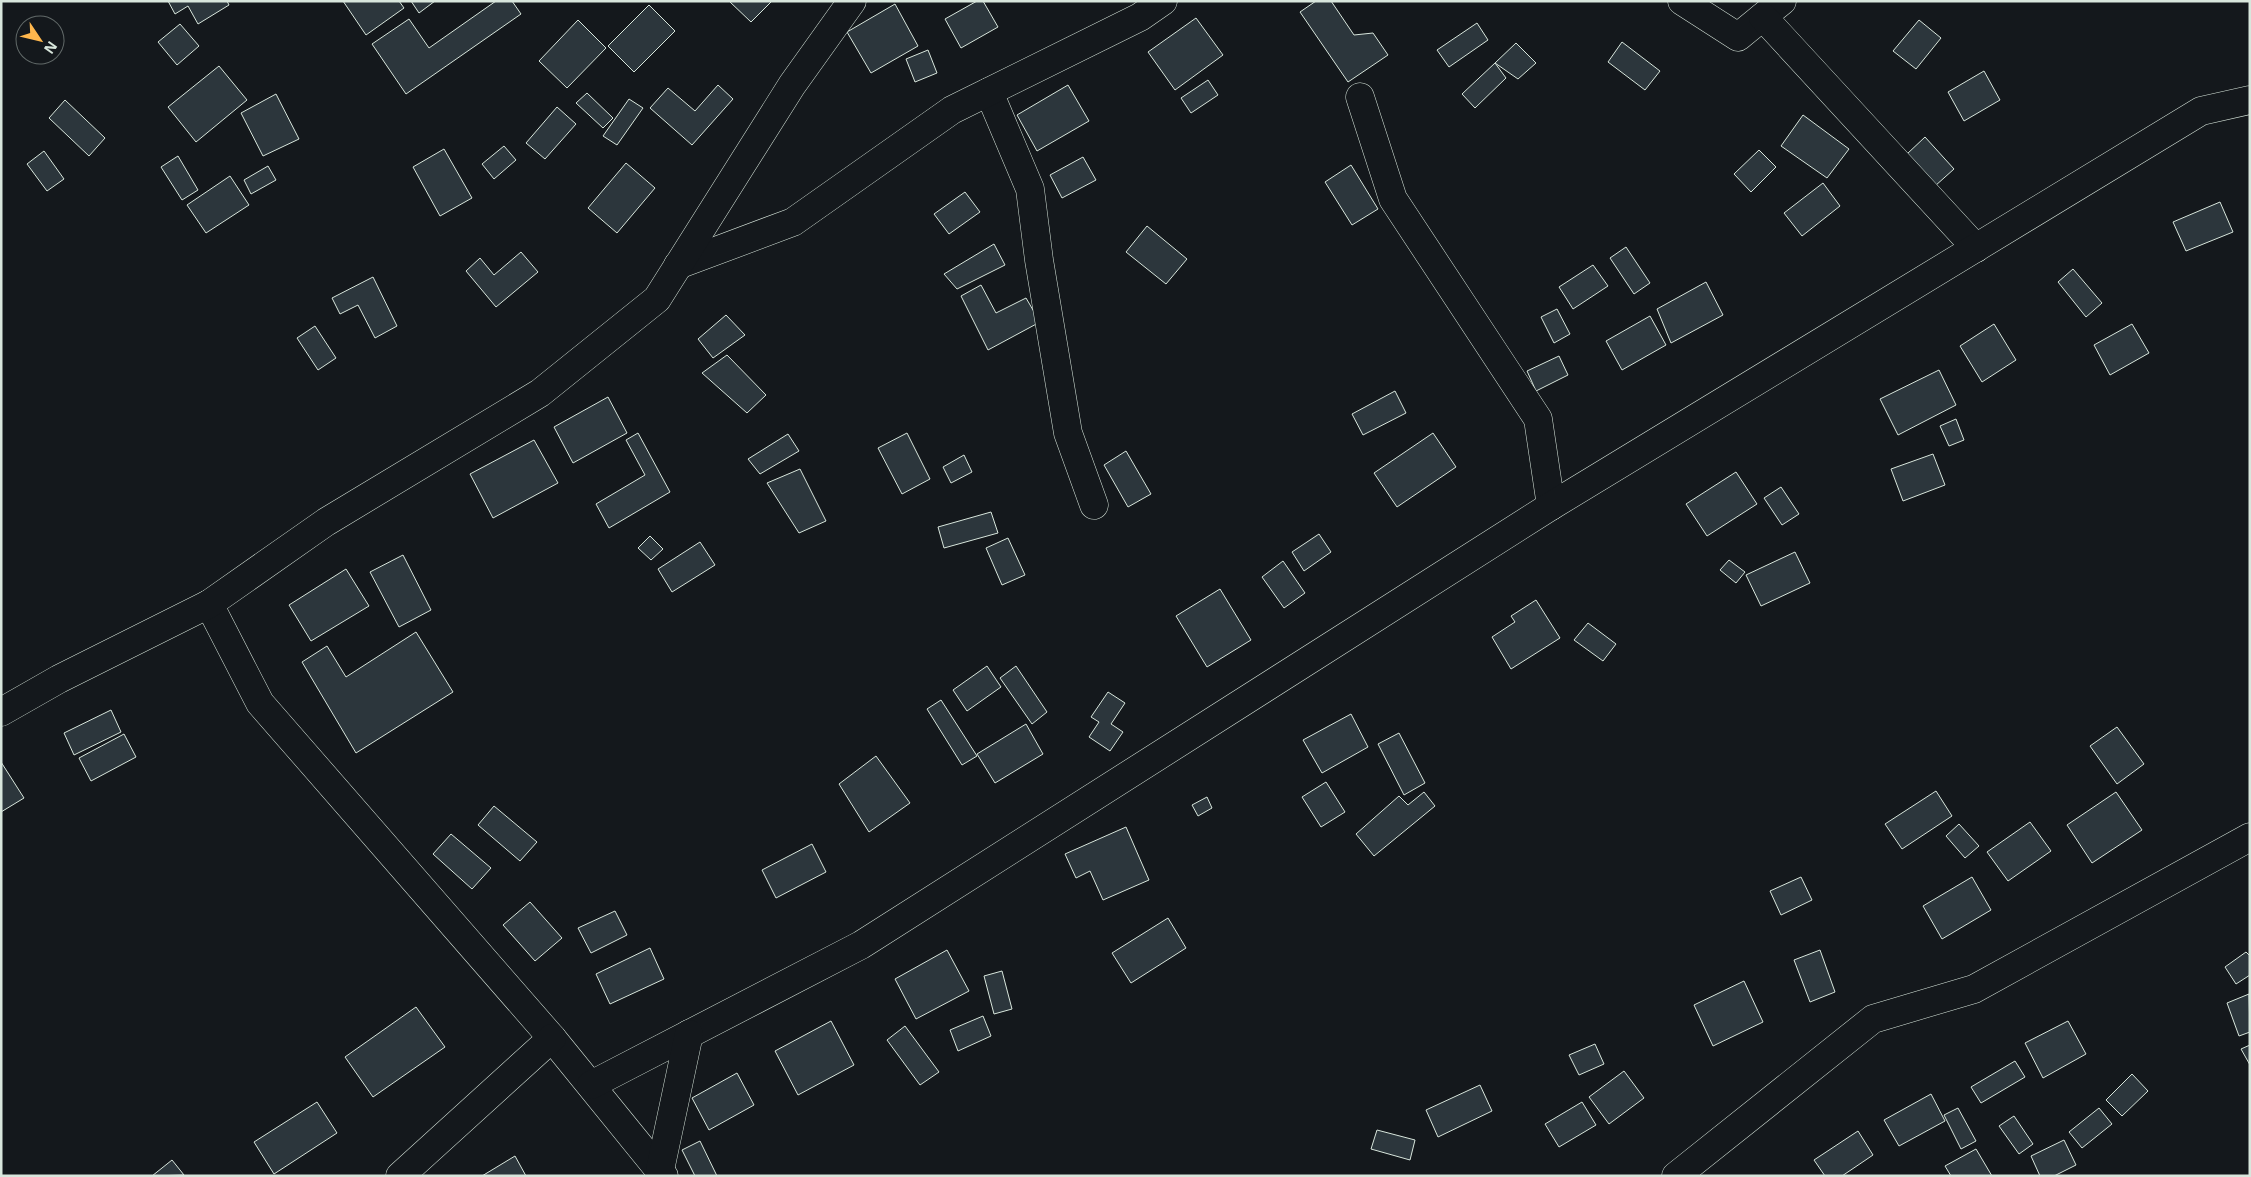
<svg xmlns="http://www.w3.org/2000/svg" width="2251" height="1177" viewBox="0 0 2251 1177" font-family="'Noto Sans',sans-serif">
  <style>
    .building { fill: #2c363c; stroke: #d8e6dc }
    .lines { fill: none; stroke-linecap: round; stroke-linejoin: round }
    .minor-casing { stroke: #d8e6dc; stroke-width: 29 }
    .minor { stroke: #14181c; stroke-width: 28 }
  </style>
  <rect width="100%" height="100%" fill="#14181c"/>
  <g class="building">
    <polygon points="168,1 227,1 229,5 198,24 188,6 175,14"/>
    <polygon points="343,1 399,1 404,8 366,35"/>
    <polygon points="411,1 435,1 419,13"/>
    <polygon points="496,1 512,1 521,14 406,94 372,44 409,19 429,48"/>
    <polygon points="729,1 772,1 751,22"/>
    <polygon points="977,1 983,1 998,27 961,48 945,19"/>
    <polygon points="1316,1 1331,1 1354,35 1373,33 1388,55 1348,82 1300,12"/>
    <polygon points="895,4 918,46 871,73 847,32"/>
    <polygon points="649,5 675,31 634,72 608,46"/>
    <polygon points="1196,18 1223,55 1175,90 1148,52"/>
    <polygon points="578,20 606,48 567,88 539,61"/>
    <polygon points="1919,20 1941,38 1916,69 1893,51"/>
    <polygon points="1477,23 1488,40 1449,67 1437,50"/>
    <polygon points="180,24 199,46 177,65 158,42"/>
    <polygon points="1622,42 1660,71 1645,90 1608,62"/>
    <polygon points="1516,43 1536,63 1518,79 1495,63"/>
    <polygon points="928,50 937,73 915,82 906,59"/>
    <polygon points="1495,63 1506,78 1475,108 1462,94"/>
    <polygon points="219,66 247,100 196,142 168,107"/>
    <polygon points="1984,71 2000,100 1964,121 1948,92"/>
    <polygon points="1208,80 1218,95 1191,113 1181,98"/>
    <polygon points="718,85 733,99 692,145 650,108 668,88 695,111"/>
    <polygon points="1068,85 1089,121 1037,151 1017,115"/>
    <polygon points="587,93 613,118 603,128 576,103"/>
    <polygon points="276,94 299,139 263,156 241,113"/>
    <polygon points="629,99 643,108 617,145 603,136"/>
    <polygon points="65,100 105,138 89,156 49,118"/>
    <polygon points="557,107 576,124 545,159 526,143"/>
    <polygon points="1803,115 1849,149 1827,178 1781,146"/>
    <polygon points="1925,137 1954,169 1935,186 1907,154"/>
    <polygon points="504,146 516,160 494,179 482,164"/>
    <polygon points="444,149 472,198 440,216 413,167"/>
    <polygon points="1759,150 1776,167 1751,192 1734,174"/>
    <polygon points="44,151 64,179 47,191 27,164"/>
    <polygon points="178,156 198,190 182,200 161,167"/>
    <polygon points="1083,157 1096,180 1062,198 1050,175"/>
    <polygon points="626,163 655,188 617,233 588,208"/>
    <polygon points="1351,165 1378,209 1352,225 1325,182"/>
    <polygon points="268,166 276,180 251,194 244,180"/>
    <polygon points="230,176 249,205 206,233 187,205"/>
    <polygon points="1823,183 1840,206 1802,236 1784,213"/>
    <polygon points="965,192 980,212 949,234 934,214"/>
    <polygon points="2220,202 2233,232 2186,251 2173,222"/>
    <polygon points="1147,226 1187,259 1166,284 1126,252"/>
    <polygon points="994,244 1005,265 957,289 944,274"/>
    <polygon points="1626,247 1650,283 1634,294 1610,258"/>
    <polygon points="521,252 538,272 496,307 466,271 480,258 494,275"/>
    <polygon points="1593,265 1608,286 1573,309 1559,287"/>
    <polygon points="2073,269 2102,303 2086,317 2058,282"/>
    <polygon points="373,277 397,326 375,338 358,305 340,314 332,298"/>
    <polygon points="1706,282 1723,315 1671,343 1657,309"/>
    <polygon points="981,285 996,313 1026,298 1040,322 988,350 961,296"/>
    <polygon points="1557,309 1570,334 1554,343 1541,317"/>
    <polygon points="726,315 745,335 713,358 698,339"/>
    <polygon points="1650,316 1666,345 1622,370 1606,341"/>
    <polygon points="1994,324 2016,360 1982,382 1960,346"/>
    <polygon points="2132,324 2149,353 2110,375 2094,345"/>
    <polygon points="315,326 336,358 318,370 297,338"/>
    <polygon points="727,355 766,395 747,413 702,373"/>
    <polygon points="1559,356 1568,375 1536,391 1527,371"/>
    <polygon points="1939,370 1956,405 1898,435 1880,399"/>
    <polygon points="1395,391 1406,413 1363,435 1352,414"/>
    <polygon points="608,397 627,433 573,463 554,427"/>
    <polygon points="1956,419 1964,440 1949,446 1940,426"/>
    <polygon points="638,433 670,492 609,528 596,504 645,475 626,440"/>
    <polygon points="907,433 930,479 902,494 878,448"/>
    <polygon points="1433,433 1456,467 1397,507 1374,473"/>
    <polygon points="788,434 799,451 760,474 748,459"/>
    <polygon points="534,440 558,483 493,518 470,474"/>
    <polygon points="1126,451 1151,494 1128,507 1104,465"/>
    <polygon points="1933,454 1945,485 1903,501 1891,469"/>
    <polygon points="964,455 972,472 951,483 943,467"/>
    <polygon points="800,469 826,521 799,533 767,483"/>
    <polygon points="1736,472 1757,504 1707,536 1686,504"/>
    <polygon points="1781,487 1799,514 1782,525 1764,498"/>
    <polygon points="991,512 998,533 944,548 938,527"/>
    <polygon points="1319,534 1331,552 1304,571 1292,552"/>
    <polygon points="650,536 663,549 651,560 638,548"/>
    <polygon points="1008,538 1025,575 1002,585 986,548"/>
    <polygon points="700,542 715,565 672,592 658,569"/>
    <polygon points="1795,552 1810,583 1761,606 1746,575"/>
    <polygon points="403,555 431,610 399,627 370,572"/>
    <polygon points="1729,560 1745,572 1736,583 1720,570"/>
    <polygon points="1283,561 1305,593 1284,608 1262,577"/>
    <polygon points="346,569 369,606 311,641 289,605"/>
    <polygon points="1220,589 1251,640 1207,667 1176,616"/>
    <polygon points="1536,600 1560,638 1511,669 1492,637 1515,622 1511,616"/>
    <polygon points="1588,623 1616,644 1603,661 1574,640"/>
    <polygon points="416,632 453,692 356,753 302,662 327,646 346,677"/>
    <polygon points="987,666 1001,687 967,711 953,690"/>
    <polygon points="1016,666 1047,712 1032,724 1000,678"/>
    <polygon points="1108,692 1125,703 1111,724 1123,732 1110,751 1089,737 1099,722 1091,717"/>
    <polygon points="941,700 977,756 962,765 927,709"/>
    <polygon points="111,710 121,732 74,755 64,733"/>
    <polygon points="1351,714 1368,747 1322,773 1303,740"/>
    <polygon points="1026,724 1043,754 995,783 977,754"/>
    <polygon points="2117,727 2144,764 2117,784 2090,746"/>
    <polygon points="1399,733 1425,783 1404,795 1378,744"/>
    <polygon points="124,734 136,757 91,781 79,758"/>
    <polygon points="876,756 910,803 869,832 839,784"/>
    <polygon points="1,762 24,798 1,812"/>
    <polygon points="1326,782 1345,812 1321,827 1302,797"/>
    <polygon points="1936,791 1952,816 1902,849 1885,824"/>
    <polygon points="1424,792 1435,806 1374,856 1356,834 1399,796 1408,805"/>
    <polygon points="2116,792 2142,830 2092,863 2067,825"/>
    <polygon points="1207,797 1212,808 1198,816 1192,805"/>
    <polygon points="494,806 537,842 520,861 478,825"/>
    <polygon points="2030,822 2051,851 2008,881 1987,852"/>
    <polygon points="1959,824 1979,846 1965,858 1946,836"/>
    <polygon points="1126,827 1149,880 1103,900 1090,871 1076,878 1065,854"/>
    <polygon points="451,834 491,868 472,889 433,854"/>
    <polygon points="812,844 826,872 776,898 762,870"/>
    <polygon points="1801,877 1812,900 1781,915 1770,891"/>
    <polygon points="1972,877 1991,910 1942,939 1923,906"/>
    <polygon points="530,902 562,938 535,961 503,925"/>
    <polygon points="615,911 627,935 591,953 578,928"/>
    <polygon points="1168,918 1186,948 1131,983 1112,953"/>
    <polygon points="650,948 664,979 610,1004 596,974"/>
    <polygon points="947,950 969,991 916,1019 895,979"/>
    <polygon points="1820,950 1835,992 1810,1002 1794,960"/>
    <polygon points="2246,952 2250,956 2250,975 2236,984 2225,967"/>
    <polygon points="1002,971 1012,1009 994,1014 984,976"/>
    <polygon points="1744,981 1763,1022 1713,1046 1694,1005"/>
    <polygon points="2249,994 2250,1032 2239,1036 2227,1003"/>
    <polygon points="416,1007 445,1047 373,1097 345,1057"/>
    <polygon points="983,1016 991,1036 958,1051 950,1030"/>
    <polygon points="831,1021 854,1065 798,1095 775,1051"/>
    <polygon points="2068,1021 2086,1054 2043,1078 2025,1043"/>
    <polygon points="905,1026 939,1072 920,1085 887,1040"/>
    <polygon points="1595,1044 1604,1064 1579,1075 1569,1055"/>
    <polygon points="2250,1045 2250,1065 2241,1049"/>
    <polygon points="2015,1061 2025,1077 1981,1103 1971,1087"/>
    <polygon points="1624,1071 1644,1098 1609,1124 1589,1097"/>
    <polygon points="737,1073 754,1105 709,1130 692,1098"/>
    <polygon points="2132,1074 2148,1091 2122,1116 2106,1100"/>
    <polygon points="1480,1085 1492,1111 1438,1137 1426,1110"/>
    <polygon points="1931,1094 1945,1121 1899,1146 1884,1120"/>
    <polygon points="317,1102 337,1133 274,1174 254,1142"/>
    <polygon points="1582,1102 1596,1125 1559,1147 1545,1124"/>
    <polygon points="1958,1108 1976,1141 1961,1149 1944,1115"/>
    <polygon points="2099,1108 2112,1124 2082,1148 2069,1132"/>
    <polygon points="2014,1116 2033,1144 2019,1154 1999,1126"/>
    <polygon points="1377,1130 1415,1140 1410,1160 1371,1149"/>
    <polygon points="1858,1131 1873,1155 1842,1176 1825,1176 1814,1160"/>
    <polygon points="2064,1140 2076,1165 2054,1176 2040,1176 2031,1156"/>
    <polygon points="700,1141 717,1176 695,1176 682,1150"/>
    <polygon points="1976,1149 1992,1176 1951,1176 1945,1166"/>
    <polygon points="515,1156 526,1176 482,1176"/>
    <polygon points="172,1160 184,1175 152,1176"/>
  </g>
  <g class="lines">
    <defs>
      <g id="minor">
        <polyline points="1682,1 1738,37 1782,1"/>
        <polyline points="1763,17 1976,248"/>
        <polyline points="989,92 1030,189 1039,260 1068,433 1094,505"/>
        <polyline points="1360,97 1393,199 1538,419 1551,506"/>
        <polyline points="678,265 793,222 952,110 1140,17 1163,1"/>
        <polyline points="209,604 260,703 552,1038 664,1176"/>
        <polyline points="1,712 59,679 209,604 326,522 540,393 657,299 792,85 852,1"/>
        <polyline points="591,1085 861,945 1551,506 2201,111 2250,100"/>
        <polyline points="660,1170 689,1034"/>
        <polyline points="400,1176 552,1038"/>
        <polyline points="1676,1176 1873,1019 1974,989 2250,837"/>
      </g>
    </defs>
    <use href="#minor" class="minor-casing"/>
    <use href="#minor" class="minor"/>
  </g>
  <rect width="2251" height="1177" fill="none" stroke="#d8e6dc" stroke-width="5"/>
  <g transform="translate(40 40) rotate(125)"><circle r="24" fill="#14181c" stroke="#626a69"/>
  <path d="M0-4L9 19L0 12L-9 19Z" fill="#ffb74d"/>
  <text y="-8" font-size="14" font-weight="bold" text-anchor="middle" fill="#d8e6dc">N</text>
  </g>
</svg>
